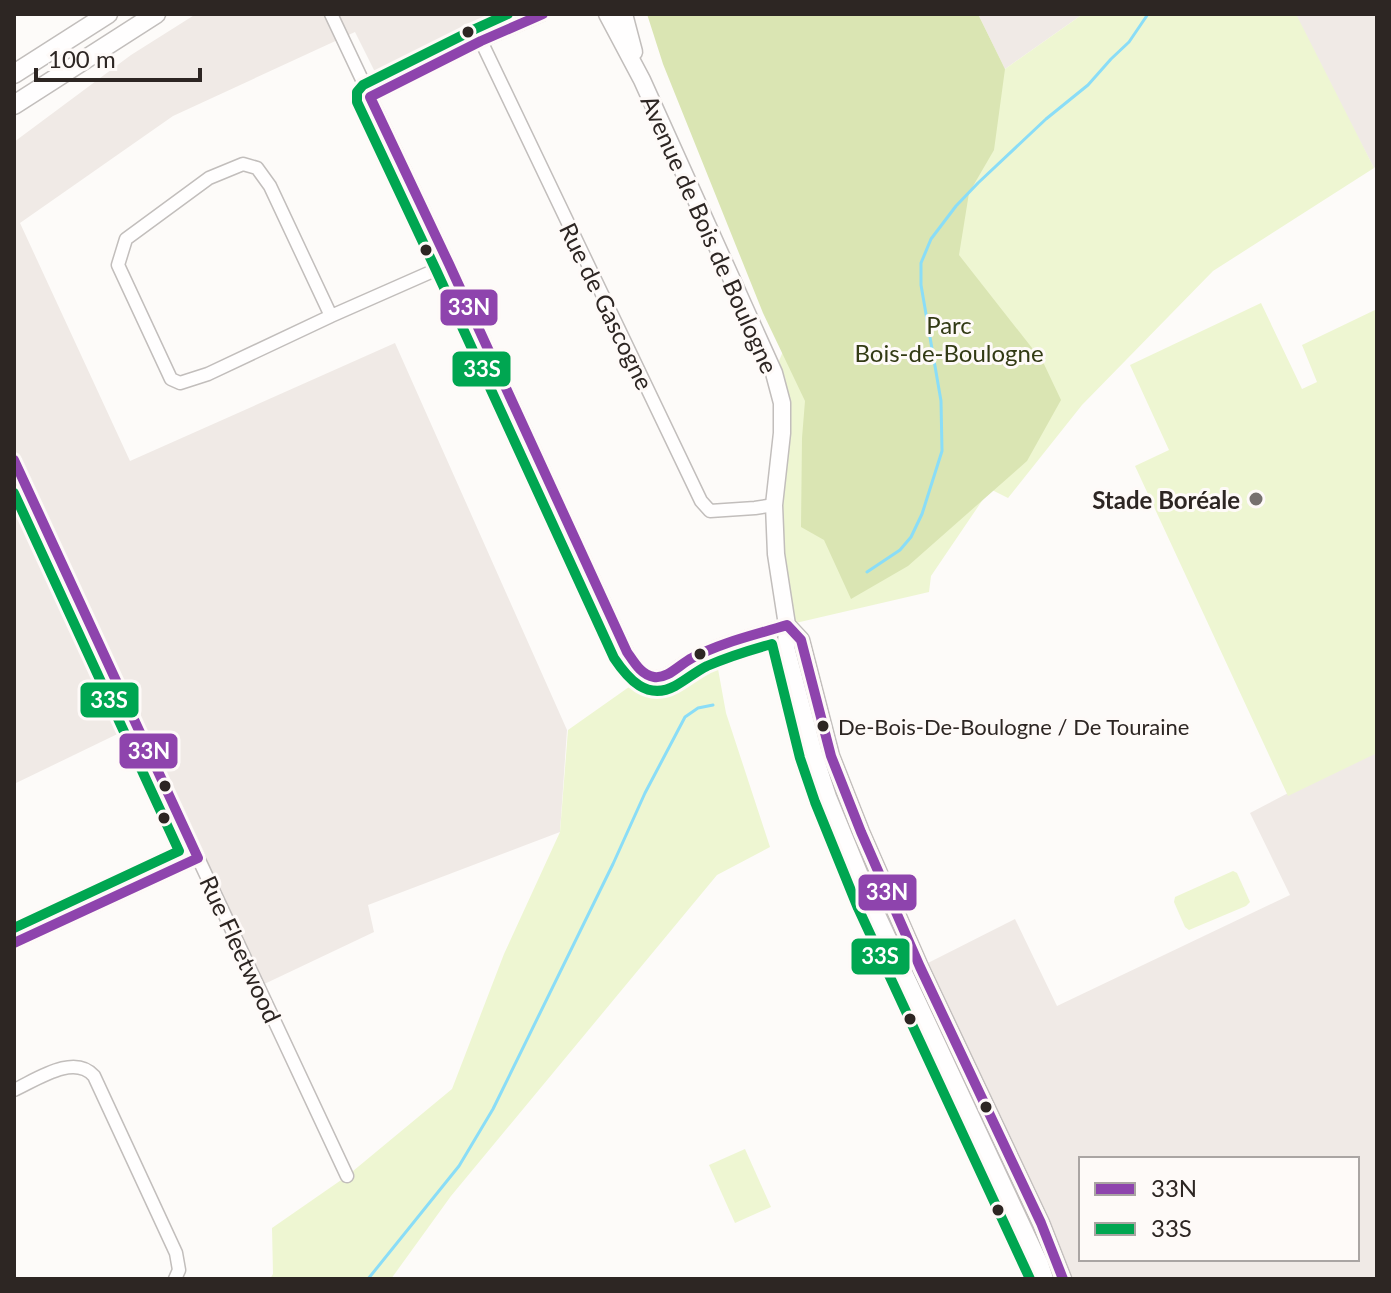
<svg xmlns="http://www.w3.org/2000/svg" width="1391" height="1293" viewBox="0 0 1391 1293" font-family="Lato,sans-serif">
  <style>
    .built { fill: #f0eae6; fill-rule: evenodd }
    .green { fill: #eef6d2 }
    .forest { fill: #dae5b3 }
    .lines { fill: none; stroke-linecap: round; stroke-linejoin: round }
    .stream { stroke: #8addf7; stroke-width: 3 }
    .minor-casing { stroke: #c2bebc; stroke-width: 15 }
    .tertiary-casing { stroke: #c2bebc; stroke-width: 19 }
    .secondary-casing { stroke: #c2bebc; stroke-width: 21 }
    .minor { stroke: #fffefe; stroke-width: 12 }
    .tertiary { stroke: #fffefe; stroke-width: 16 }
    .secondary { stroke: #fffefe; stroke-width: 18 }
    .bus-1-casing { stroke: #fefaf8; stroke-width: 16 }
    .bus-2-casing { stroke: #fefaf8; stroke-width: 16 }
    .bus-1 { stroke: #8e44ad; stroke-width: 10 }
    .bus-2 { stroke: #00a651; stroke-width: 10 }
    .bus-dot { fill: #2d2623; stroke: #fefaf8; stroke-width: 3 }
    .poi-dot { fill: #76716e; stroke: #fefaf8; stroke-width: 3 }
    .labels { text-anchor: middle; dominant-baseline: central; stroke-width: 6; stroke-linejoin: round; paint-order: stroke }
    .bus-label { font-size: 22px; fill: #2d2623; stroke: #fefaf8; text-anchor: start }
    .street-label { font-size: 24px; fill: #2d2623; stroke: #fefaf8 }
    .park-label { font-size: 24px; fill: #323a14; stroke: #fefaf8 }
    .poi-label { font-size: 24px; font-weight: bold; fill: #2d2623; stroke: #fefaf8; text-anchor: end }
    .line-badge { stroke: #fefaf8; stroke-width: 3 }
    .badge-label { font-size: 22px; text-anchor: middle; font-weight: bold; fill: #fff }
  </style>
  <rect width="100%" height="100%" fill="#fdfbf9"/>
  <g class="built">
    <polygon points="196,14 508,14 384,72 374,70 355,32 173,116 20,223 130,461 395,343 567,730 560,832 368,905 374,932 258,987 134,726 14,784 14,142 131,55"/>
    <polygon points="978,14 1083,14 1005,69"/>
    <polygon points="1293,14 1377,14 1377,165 1374,168"/>
    <path d="M1377 749V1279H1064L920 967 1015 919 1057 1006 1290 895 1250 813 1334 769ZM1081 1159H1357V1259H1081Z"/>
  </g>
  <g class="green">
    <polygon points="1083,14 1296,14 1374,168 1213,271 1082,405 1008,498 990,489 931,576 929,592 787,625 774,373 822,257 1005,69"/>
    <polygon points="1261,303 1302,389 1317,382 1302,345 1377,309 1377,753 1288,796 1135,466 1169,450 1130,365"/>
    <polygon points="714,647 726,713 770,847 717,875 451,1196 391,1279 270,1279 273,1274 272,1228 347,1176 452,1089 504,954 560,832 568,730 646,675 657,678"/>
    <polygon points="1233,871 1237,873 1250,902 1246,906 1189,930 1185,927 1174,902 1175,897"/>
    <polygon points="745,1149 771,1207 735,1223 709,1165"/>
  </g>
  <polygon class="forest" points="647,14 978,14 1005,69 994,150 969,193 959,255 1043,362 1061,400 1027,461 908,566 851,599 824,540 801,527 802,438 805,401 763,313 663,64"/>
  <g class="lines">
    <g class="stream">
      <polyline points="867,572 900,550 911,537 922,514 942,451 941,401 921,285 921,263 931,239 956,206 978,183 1046,119 1088,85 1111,59 1129,42 1148,14"/>
      <polyline points="368,1279 459,1166 493,1109 613,864 645,793 685,717 698,708 713,705"/>
    </g>
    <defs>
      <g id="minor">
        <path d="M331 14 449 264 627 652C634 662 640 675 654 677 668 679 680 664 692 658 722 642 755 635 787 625"/>
        <polyline points="481,41 701,501 710,511 755,508 774,505"/>
        <polyline points="370,97 481,41 543,14"/>
        <polyline points="331,316 270,186 257,168 243,164 209,178 126,239 118,265 171,379 180,383 208,374 331,316 449,264"/>
        <polyline points="14,460 155,766 347,1176"/>
        <polyline points="14,943 198,858"/>
        <path d="M14 1090C36 1080 74 1053 94 1076L176 1253 179 1270 175 1279"/>
      </g>
      <g id="tertiary">
        <polyline points="607,14 642,80 774,373 782,403 782,433 774,505 776,554 787,625 786,647 814,754 828,797 871,902 1040,1264 1045,1279"/>
        <polyline points="624,14 634,52"/>
        <polyline points="787,625 801,640 831,756 861,832 920,967 1041,1223 1063,1279"/>
      </g>
      <g id="secondary">
        <polyline points="14,74 108,14"/>
        <polyline points="14,105 156,14"/>
      </g>
    </defs>
    <use href="#minor" class="minor-casing"/>
    <use href="#tertiary" class="tertiary-casing"/>
    <use href="#secondary" class="secondary-casing"/>
    <use href="#minor" class="minor"/>
    <use href="#tertiary" class="tertiary"/>
    <use href="#secondary" class="secondary"/>
    <defs>
      <g id="bus-1">
        <path d="M543 14 481 41 370 97 449 264 627 652C634 662 641 675 654 677 668 679 680 664 692 658 722 642 755 635 787 625L801 640 831 756 861 832 920 967 1041 1223 1063 1279"/>
        <polyline points="14,460 198,858 14,943"/>
      </g>
      <g id="bus-2">
        <path d="M508 14 475 29 363 85 357 92V102L436 270 614 658C628 679 647 701 675 686 686 680 695 672 707 666 728 657 750 650 772 644L800 758 815 802 858 908 1030 1279"/>
        <polyline points="14,493 179,851 14,928"/>
      </g>
    </defs>
    <use href="#bus-1" class="bus-1-casing"/>
    <use href="#bus-2" class="bus-2-casing"/>
    <use href="#bus-1" class="bus-1"/>
    <use href="#bus-2" class="bus-2"/>
  </g>
  <g class="bus-dot">
    <circle cx="468" cy="32" r="7"/>
    <circle cx="426" cy="250" r="7"/>
    <circle cx="700" cy="654" r="7"/>
    <circle cx="823" cy="726" r="7"/>
    <circle cx="165" cy="786" r="7"/>
    <circle cx="164" cy="818" r="7"/>
    <circle cx="910" cy="1019" r="7"/>
    <circle cx="986" cy="1107" r="7"/>
    <circle cx="998" cy="1210" r="7"/>
  </g>
  <circle class="poi-dot" cx="1256" cy="499" r="8"/>
  <g class="labels">
    <g class="bus-label">
      <text x="838" y="726">De-Bois-De-Boulogne / De Touraine</text>
    </g>
    <g class="street-label">
      <text transform="translate(710 234) rotate(66)">Avenue de Bois de Boulogne</text>
      <text transform="translate(607 306) rotate(64)">Rue de Gascogne</text>
      <text transform="translate(241 949) rotate(65)">Rue Fleetwood</text>
    </g>
    <g class="park-label">
      <text x="949" y="324">Parc<tspan x="949" dy="28">Bois-de-Boulogne</tspan></text>
    </g>
    <g class="poi-label">
      <text x="1240" y="499">Stade Boréale</text>
    </g>
  </g>
  <g class="line-badge">
    <rect x="439" y="288" width="60" height="39" rx="8" fill="#8e44ad"/>
    <rect x="451" y="350" width="61" height="38" rx="8" fill="#00a651"/>
    <rect x="79" y="681" width="61" height="38" rx="8" fill="#00a651"/>
    <rect x="118" y="732" width="61" height="38" rx="8" fill="#8e44ad"/>
    <rect x="857" y="873" width="61" height="39" rx="8" fill="#8e44ad"/>
    <rect x="850" y="937" width="61" height="39" rx="8" fill="#00a651"/>
  </g>
  <g class="badge-label">
    <text x="469" y="315">33N</text>
    <text x="482" y="377">33S</text>
    <text x="109" y="708">33S</text>
    <text x="149" y="759">33N</text>
    <text x="887" y="900">33N</text>
    <text x="880" y="964">33S</text>
  </g>
  <rect width="1391" height="1293" fill="none" stroke="#2d2623" stroke-width="32"/>
  <rect x="1079" y="1157" width="280" height="104" fill="#fefaf8" stroke="#aaa5a3" stroke-width="2"/>
  <rect x="1095" y="1183" width="40" height="12" fill="#8e44ad" stroke="#aaa5a3" stroke-width="2"/>
  <text x="1151" y="1197" font-size="24" fill="#2d2623">33N</text>
  <rect x="1095" y="1223" width="40" height="12" fill="#00a651" stroke="#aaa5a3" stroke-width="2"/>
  <text x="1151" y="1237" font-size="24" fill="#2d2623">33S</text>
  <path d="M36 68v12h164v-12" fill="none" stroke="#2d2623" stroke-width="4"/>
  <text x="48" y="68" font-size="24" fill="#2d2623" stroke="#fefaf8" stroke-width="6" paint-order="stroke">100 m</text>
</svg>
